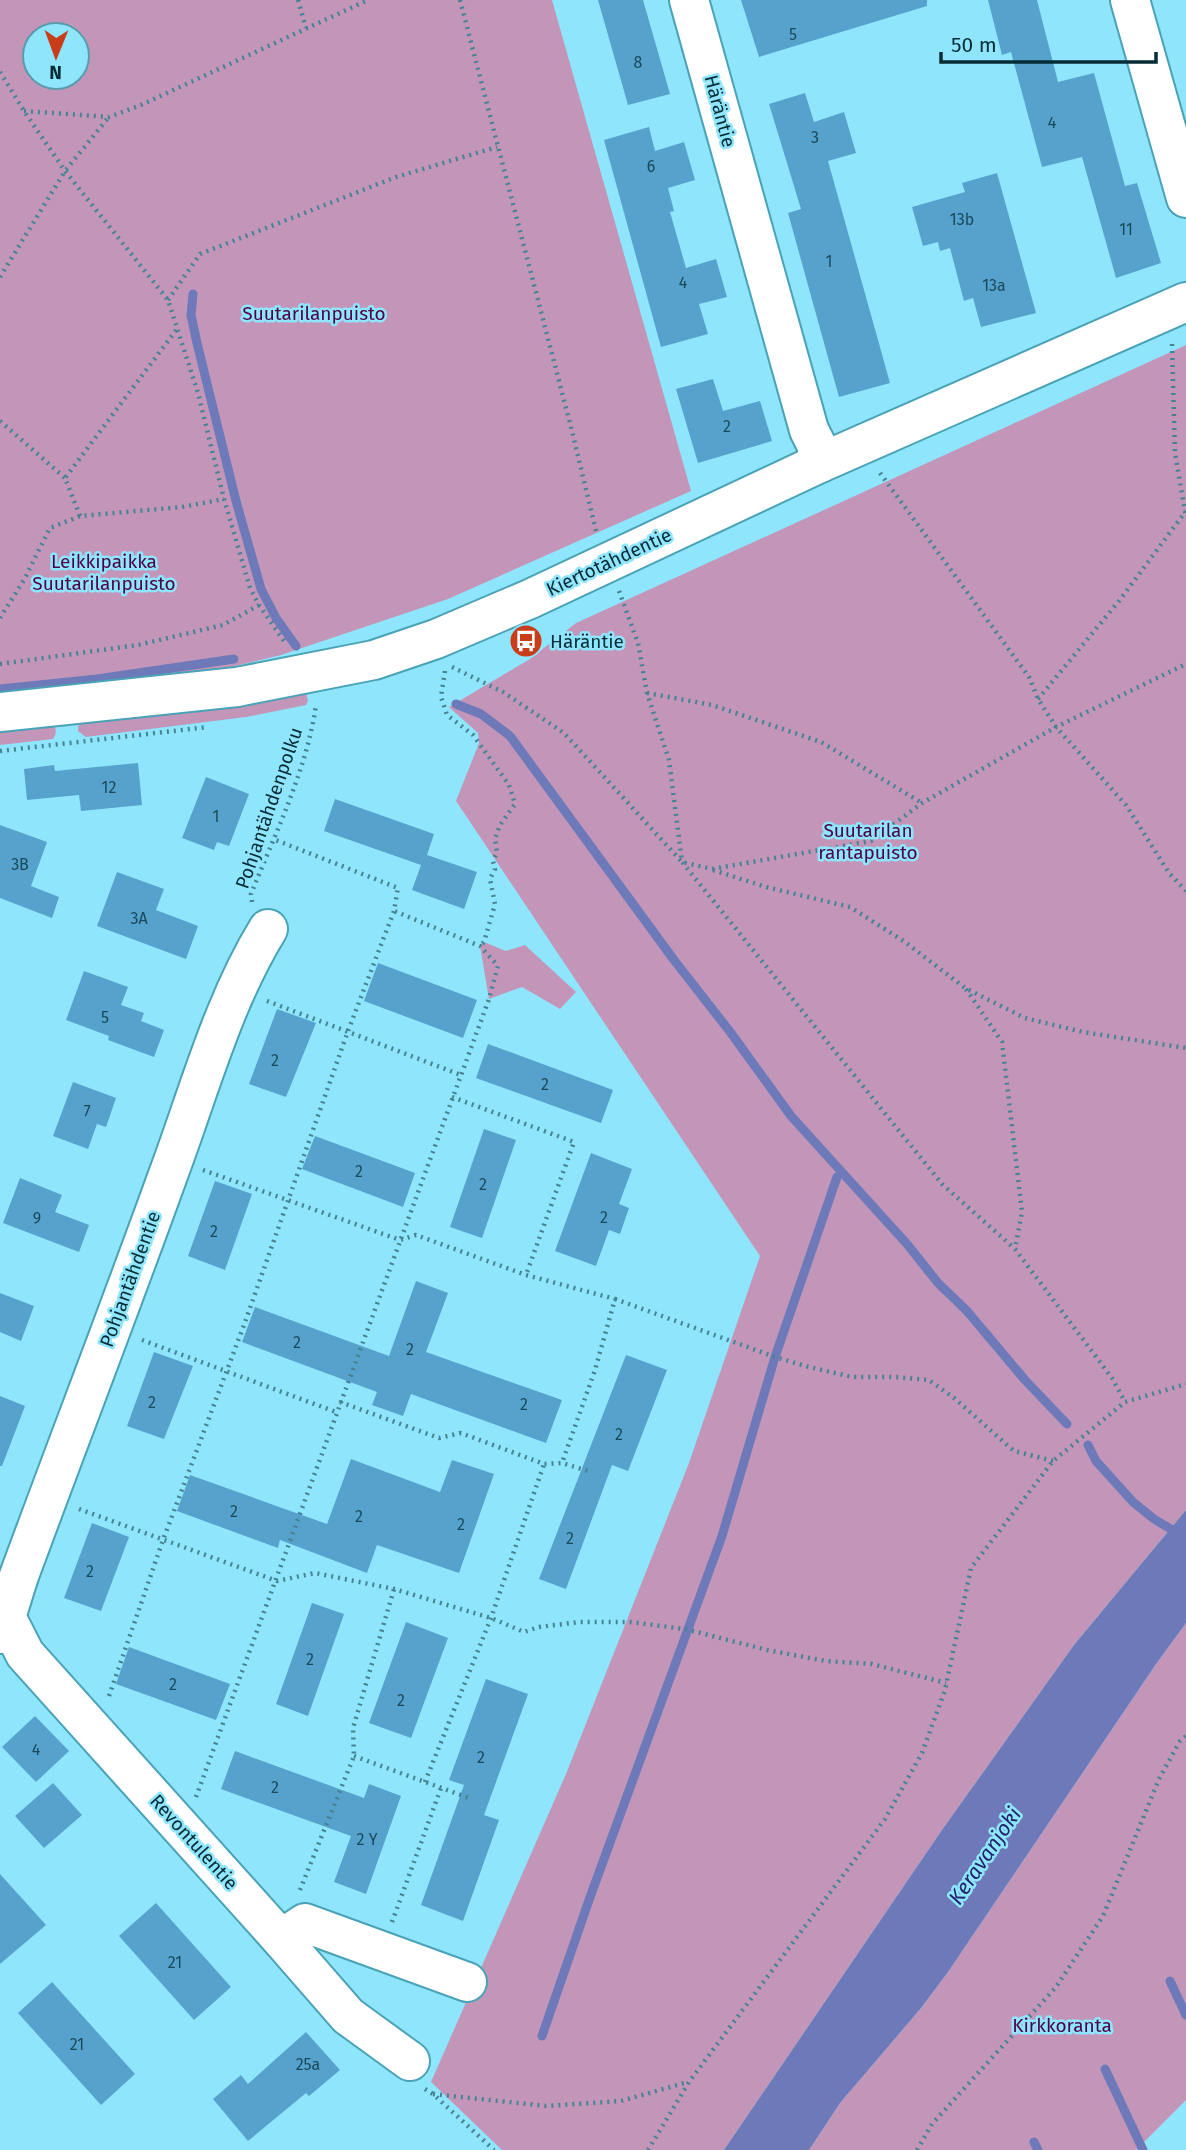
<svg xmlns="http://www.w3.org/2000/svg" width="1186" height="2150" viewBox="0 0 1186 2150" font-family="'Fira Sans',sans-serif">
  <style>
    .green { fill: #c396b9; fill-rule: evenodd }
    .water { fill: #6d79b8 }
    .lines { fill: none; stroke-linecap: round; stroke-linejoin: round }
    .stream { stroke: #6d79b8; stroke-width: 9 }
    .building { fill: #56a2cc }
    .minor-casing { stroke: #4aa2b6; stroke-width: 42 }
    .path { stroke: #468392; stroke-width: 4.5; stroke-dasharray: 2 5; stroke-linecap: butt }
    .minor { stroke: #fff; stroke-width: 38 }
    .labels { text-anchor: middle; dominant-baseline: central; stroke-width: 5; stroke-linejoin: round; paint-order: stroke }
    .number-label { font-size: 16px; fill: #194a5b }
    .street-label { font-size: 19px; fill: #052c35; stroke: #8fe6fc }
    .park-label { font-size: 19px; fill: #4e0144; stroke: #8fe6fc }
    .poi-label { font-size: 19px; fill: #052c35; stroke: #8fe6fc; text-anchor: start }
    .water-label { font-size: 21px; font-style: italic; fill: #222470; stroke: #8fe6fc }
  </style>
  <rect width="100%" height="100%" fill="#8fe6fc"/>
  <g class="green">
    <path d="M0 0H552L691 491 448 599 281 655 215 671 0 695ZM35 35H77V77H35Z"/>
    <polygon points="1186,345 1186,1510 1074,1645 942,1830 724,2150 502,2150 431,2082 566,1774 689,1463 760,1256 456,801 479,743 478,733 449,707 530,659 576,623"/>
    <polygon points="306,692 308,701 306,705 246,717 86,737 78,731 79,719"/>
    <path d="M51 721C56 728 58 731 53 739L0 745V727Z"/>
    <polygon points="484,942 506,951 525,945 576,992 560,1009 522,987 489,999 480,946"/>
    <polygon points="1186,1623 1186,2100 1136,2150 809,2150 840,2103 921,2008 948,1972 1156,1664"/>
  </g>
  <polygon class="water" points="1186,1510 1186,1623 1156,1664 948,1972 921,2008 840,2103 809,2150 724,2150 942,1830 1074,1645"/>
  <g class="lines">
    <g class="stream">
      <polyline points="193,294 191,315 197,343 236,501 261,589 276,618 296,646"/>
      <polyline points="0,689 97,679 234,659"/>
      <polyline points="456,704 481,714 510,736 674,960 731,1033 791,1116 907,1244 938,1283 967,1311 1025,1380 1067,1424"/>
      <polyline points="1088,1445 1096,1461 1133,1502 1154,1519 1186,1538"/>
      <polyline points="1170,1981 1186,2015"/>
      <polyline points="542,2036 589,1900 722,1536 775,1357 837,1177"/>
      <polyline points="1105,2069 1143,2150"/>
      <polyline points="1034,2142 1038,2150"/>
    </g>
  </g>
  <g class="building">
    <polygon points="598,0 643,0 670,94 628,105"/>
    <polygon points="741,0 927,0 927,6 759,57"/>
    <polygon points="988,0 1037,0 1058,82 1094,73 1125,186 1137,183 1161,263 1116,278 1082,157 1042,167 1011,52 1002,55"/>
    <polygon points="805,93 814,122 844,112 856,153 828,161 890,383 839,397 788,213 801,209 769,104"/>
    <polygon points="649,127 655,151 684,142 695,180 668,188 674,211 670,212 686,268 716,259 727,297 699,304 708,334 661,347 604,140"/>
    <polygon points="997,173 1036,313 981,327 973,298 964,301 950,248 940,251 938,242 923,246 912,207 965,192 962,183"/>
    <polygon points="713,379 723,411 760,401 772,441 698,463 676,389"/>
    <polygon points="138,763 142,805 81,811 79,795 27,800 24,769 54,765 55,771"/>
    <polygon points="206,777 249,794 229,846 217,842 214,850 182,838"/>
    <polygon points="335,799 434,834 427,855 477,872 464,909 412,890 421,865 324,831"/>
    <polygon points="0,825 47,842 31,886 59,897 52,918 0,898"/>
    <polygon points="117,872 164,889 156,910 198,926 186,959 97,926"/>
    <polygon points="378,963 477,1000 463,1038 364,1001"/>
    <polygon points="84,971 128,987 121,1005 144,1013 141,1021 164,1030 154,1057 108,1040 109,1036 66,1020"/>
    <polygon points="277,1009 316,1023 286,1097 249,1084"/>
    <polygon points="488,1044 613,1090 601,1123 476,1078"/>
    <polygon points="73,1082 116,1098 106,1127 97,1124 88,1149 53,1136"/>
    <polygon points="484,1129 516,1140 482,1238 450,1227"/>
    <polygon points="315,1136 415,1173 403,1207 302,1169"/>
    <polygon points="591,1153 632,1169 619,1204 629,1208 620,1234 609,1230 596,1266 555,1251"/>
    <polygon points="20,1178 62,1195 55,1212 89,1225 79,1252 3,1223"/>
    <polygon points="215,1181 252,1194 225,1270 188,1256"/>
    <polygon points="416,1281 448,1293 426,1352 562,1400 546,1443 411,1394 403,1416 372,1405 377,1392 242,1342 255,1307 389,1356"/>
    <polygon points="0,1293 34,1306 21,1341 0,1332"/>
    <polygon points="154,1352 193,1366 164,1439 127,1426"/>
    <polygon points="626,1355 667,1370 628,1471 612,1465 566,1589 539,1579"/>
    <polygon points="0,1396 25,1406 2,1466 0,1466"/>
    <polygon points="351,1459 440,1492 452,1460 494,1474 459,1573 377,1545 367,1573 280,1540 278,1548 177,1511 190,1475 327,1524"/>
    <polygon points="92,1523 129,1537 101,1611 64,1598"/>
    <polygon points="312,1603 344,1614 308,1716 276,1704"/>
    <polygon points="406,1622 448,1638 411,1738 369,1723"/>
    <polygon points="129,1647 230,1684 216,1720 116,1684"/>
    <polygon points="486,1679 528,1694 484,1815 499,1820 463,1921 421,1905 464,1785 449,1780"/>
    <polygon points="35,1716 69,1751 36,1782 2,1747"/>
    <polygon points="235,1751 364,1798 369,1784 401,1796 366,1894 334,1882 351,1836 221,1789"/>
    <polygon points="53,1783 82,1815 44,1848 15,1816"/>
    <polygon points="0,1874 46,1925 0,1964"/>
    <polygon points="156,1903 231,1987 194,2020 119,1936"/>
    <polygon points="52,1982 135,2074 101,2105 18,2013"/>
    <polygon points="306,2032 340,2070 309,2096 306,2093 248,2141 213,2099 241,2075 248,2084"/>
  </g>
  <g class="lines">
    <defs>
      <g id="minor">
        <polyline points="689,0 809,430 816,444 820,463"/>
        <polyline points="1130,0 1186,198"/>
        <polyline points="0,712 237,687 374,660 436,639 530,599 820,463 1186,302"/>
        <polyline points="0,1605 25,1654 281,1939 348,2016 410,2061"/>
        <path d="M0 1634C8 1614 13 1593 20 1573 69 1440 120 1308 168 1175 199 1092 222 1004 268 929"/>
        <polyline points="281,1939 305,1923 467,1982"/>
      </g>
    </defs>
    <use href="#minor" class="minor-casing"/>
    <g class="path">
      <polyline points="298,0 306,28"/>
      <polyline points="460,0 572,431 596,531"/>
      <polyline points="0,72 24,111 65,171 168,300 198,393 224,499 250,588 259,605 286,644"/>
      <polyline points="24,111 109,117 141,105 368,0"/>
      <polyline points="0,277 65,171 108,118"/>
      <polyline points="168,300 200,254 396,177 497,147"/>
      <polyline points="1172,344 1175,453 1186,517"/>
      <polyline points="0,421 65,478"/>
      <polyline points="880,473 1029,677 1038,699 1056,727 1126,805 1169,873 1186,891"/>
      <polyline points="80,516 65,478 177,329"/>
      <polyline points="619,591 638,643 647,693 669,760 682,862 942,1184 1015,1249 1112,1378 1125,1402"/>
      <polyline points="0,618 24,580 50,528 80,516 182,507 224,499"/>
      <polyline points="515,645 526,641 532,636"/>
      <polyline points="0,664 138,645 223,625 259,605"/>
      <polyline points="452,667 503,692 564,733 682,862 712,869 871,841 922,803 1056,727 1186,664"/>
      <polyline points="445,671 441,697 447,715 473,735 509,785 515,804 500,825 495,839 497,852 493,861 495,869 490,879 495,904 484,942 480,946"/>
      <polyline points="647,693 712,705 821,742 922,803"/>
      <polyline points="1038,699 1119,601 1186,511"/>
      <polyline points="0,751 208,727"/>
      <polyline points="713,870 766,887 850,907 905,942 965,988 1025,1018 1083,1032 1186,1048"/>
      <path d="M252 902 251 894C275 834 307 769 316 705"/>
      <polyline points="966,989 1002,1042 1022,1212 1015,1249"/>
      <polyline points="267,1001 461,1075"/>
      <polyline points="452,1097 574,1142 526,1275"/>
      <polyline points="203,1170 400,1240 416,1235 526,1275 615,1299 595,1370 562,1463"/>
      <polyline points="615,1299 775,1357 805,1366 852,1377 895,1377 929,1380 954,1398 1014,1451 1053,1461"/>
      <polyline points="142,1340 336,1412"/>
      <polyline points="340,1402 439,1438 461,1433 544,1464 562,1463 588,1471"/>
      <polyline points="79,1509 277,1581 315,1573 394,1589 491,1618 524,1632 539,1627 579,1622 630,1622 685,1629 767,1650 826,1661 872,1664 946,1683"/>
      <polyline points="109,1696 163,1540 244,1325 348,1031 394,911 398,888 273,839"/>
      <polyline points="354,1756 469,1798"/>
      <polyline points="425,1782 491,1618 544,1464"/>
      <polyline points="196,1797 489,999 498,966 480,946 394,911"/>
      <polyline points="300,1890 354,1756 353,1728 394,1589"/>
      <polyline points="392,1922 441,1788"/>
      <polyline points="425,2089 433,2094 494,2150"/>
      <polyline points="433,2094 546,2106 621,2101 688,2082"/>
      <polyline points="648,2150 689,2082 885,1819 922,1753 945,1690 971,1568 1053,1461 1125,1402 1186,1384"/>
      <polyline points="917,2150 932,2124 1056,1987 1103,1916 1159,1779 1180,1741 1186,1736"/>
    </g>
    <use href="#minor" class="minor"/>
  </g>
  <defs>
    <symbol id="bus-disc" viewBox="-11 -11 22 22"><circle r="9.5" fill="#c83e1a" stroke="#8fe6fc"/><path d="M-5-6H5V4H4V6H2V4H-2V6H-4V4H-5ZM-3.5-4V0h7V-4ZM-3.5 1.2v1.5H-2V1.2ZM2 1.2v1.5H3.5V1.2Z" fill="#fff"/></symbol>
  </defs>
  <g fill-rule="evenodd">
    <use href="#bus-disc" x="507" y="622" width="38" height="38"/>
  </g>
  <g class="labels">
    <g class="number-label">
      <text x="793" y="34">5</text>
      <text x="638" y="62">8</text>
      <text x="1052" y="122">4</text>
      <text x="815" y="137">3</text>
      <text x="651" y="166">6</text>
      <text x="962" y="219">13b</text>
      <text x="1126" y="229">11</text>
      <text x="829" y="261">1</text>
      <text x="683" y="282">4</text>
      <text x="994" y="285">13a</text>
      <text x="727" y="426">2</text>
      <text x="109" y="787">12</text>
      <text x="216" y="816">1</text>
      <text x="20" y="864">3B</text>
      <text x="139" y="918">3A</text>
      <text x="105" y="1017">5</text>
      <text x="275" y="1060">2</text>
      <text x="545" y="1084">2</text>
      <text x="87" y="1111">7</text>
      <text x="359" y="1171">2</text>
      <text x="483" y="1184">2</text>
      <text x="604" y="1217">2</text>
      <text x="37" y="1218">9</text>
      <text x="214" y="1231">2</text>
      <text x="297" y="1342">2</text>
      <text x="410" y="1349">2</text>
      <text x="152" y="1402">2</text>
      <text x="524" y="1404">2</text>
      <text x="619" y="1434">2</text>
      <text x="234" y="1511">2</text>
      <text x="359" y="1516">2</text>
      <text x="461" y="1524">2</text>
      <text x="570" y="1538">2</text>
      <text x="90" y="1571">2</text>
      <text x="310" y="1659">2</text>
      <text x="173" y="1684">2</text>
      <text x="401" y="1700">2</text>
      <text x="36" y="1749">4</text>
      <text x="481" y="1757">2</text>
      <text x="275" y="1787">2</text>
      <text x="367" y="1839">2 Y</text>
      <text x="175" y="1962">21</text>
      <text x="77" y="2044">21</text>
      <text x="308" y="2064">25a</text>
    </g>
    <g class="street-label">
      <text transform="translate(720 111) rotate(75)">Häräntie</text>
      <text transform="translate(609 562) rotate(-25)">Kiertotähdentie</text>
      <text transform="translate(269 808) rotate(-71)">Pohjantähdenpolku</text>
      <text transform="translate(130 1279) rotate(-70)">Pohjantähdentie</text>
      <text transform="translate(194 1842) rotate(48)">Revontulentie</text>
    </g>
    <g class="park-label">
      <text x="314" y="313">Suutarilanpuisto</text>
      <text x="104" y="561">Leikkipaikka<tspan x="104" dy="22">Suutarilanpuisto</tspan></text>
      <text x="868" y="830">Suutarilan<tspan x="868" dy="22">rantapuisto</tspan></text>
      <text x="1062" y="2025">Kirkkoranta</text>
    </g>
    <g class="poi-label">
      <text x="550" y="641">Häräntie</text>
    </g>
    <g class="water-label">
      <text transform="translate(985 1856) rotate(-56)">Keravanjoki</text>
    </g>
  </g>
  <g transform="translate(56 56) rotate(181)"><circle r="33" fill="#8fe6fc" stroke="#589cac" stroke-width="2"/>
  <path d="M0-5L12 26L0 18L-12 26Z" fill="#c83e1a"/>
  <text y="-10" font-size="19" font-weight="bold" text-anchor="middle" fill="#052c35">N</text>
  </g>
  <path d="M941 52v10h215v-10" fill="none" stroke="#052c35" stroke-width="3.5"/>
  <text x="951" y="52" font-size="21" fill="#052c35" stroke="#8fe6fc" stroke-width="5" paint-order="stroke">50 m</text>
</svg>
